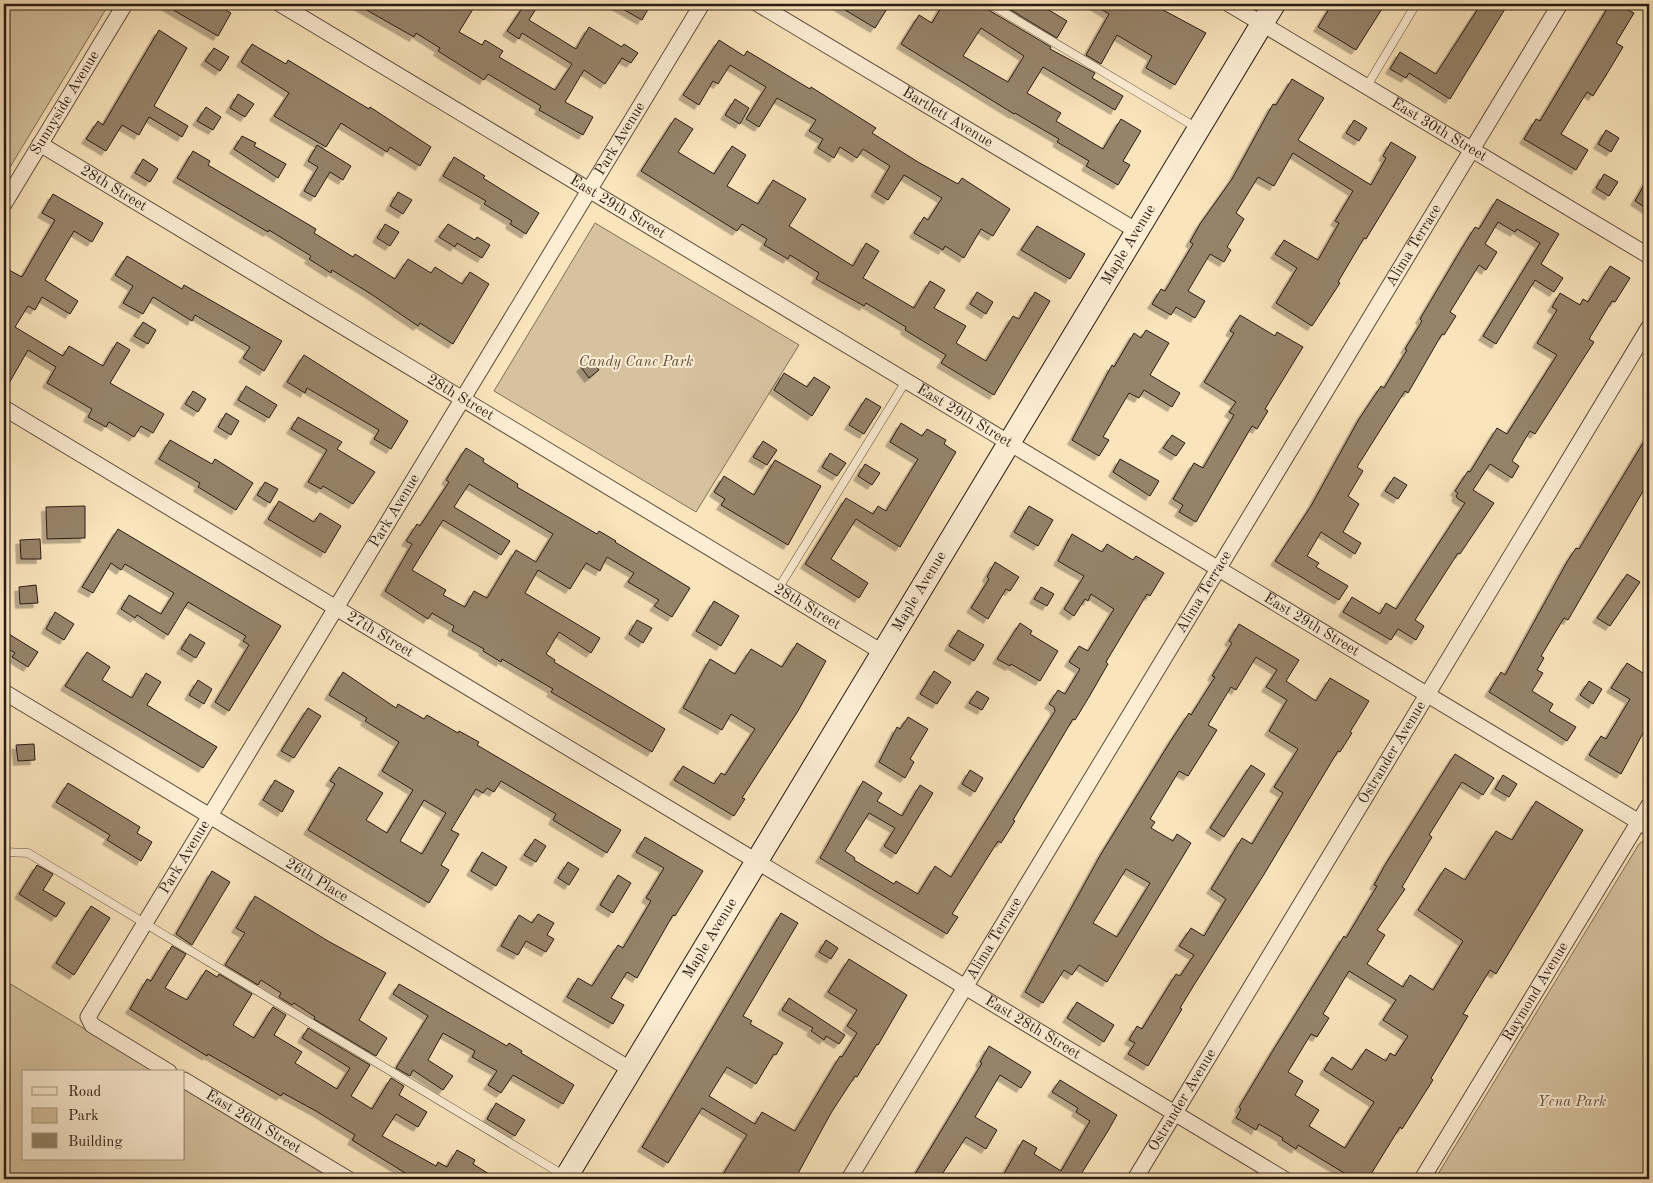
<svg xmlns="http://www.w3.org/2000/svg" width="1653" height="1183" viewBox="0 0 1653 1183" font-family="'Old Standard TT',serif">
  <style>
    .park { fill: #d6c29f; stroke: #806f59 }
    .building { fill: #96846b; stroke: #291c13; fill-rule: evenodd; filter: url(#shadow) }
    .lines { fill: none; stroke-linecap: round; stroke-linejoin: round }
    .lane-casing { stroke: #5d4e3d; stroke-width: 9 }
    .street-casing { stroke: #5d4e3d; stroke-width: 17 }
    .secondary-casing { stroke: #291c13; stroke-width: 24 }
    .lane { stroke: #fcedd3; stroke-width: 8 }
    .street { stroke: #fcedd3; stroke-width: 15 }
    .secondary { stroke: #fcedd3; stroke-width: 22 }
    .labels { text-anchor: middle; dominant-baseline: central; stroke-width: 4; stroke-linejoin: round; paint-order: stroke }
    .street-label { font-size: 15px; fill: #291c13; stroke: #fcedd3 }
    .park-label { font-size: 15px; font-style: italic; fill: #5d4e3d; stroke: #fcedd3 }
  </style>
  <defs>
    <filter id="shadow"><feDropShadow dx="-4.5" dy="4.5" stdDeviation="0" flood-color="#0004"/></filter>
  </defs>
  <rect width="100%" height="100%" fill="#fae4bc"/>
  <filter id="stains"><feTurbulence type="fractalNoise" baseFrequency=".004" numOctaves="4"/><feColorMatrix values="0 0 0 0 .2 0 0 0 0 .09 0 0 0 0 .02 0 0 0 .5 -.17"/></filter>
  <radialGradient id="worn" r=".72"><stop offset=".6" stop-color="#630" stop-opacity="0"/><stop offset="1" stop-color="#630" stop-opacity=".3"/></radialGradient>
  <g class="park">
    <polygon points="4,4 109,4 4,177"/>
    <polygon points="595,223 799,345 696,512 494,391"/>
    <polygon points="1643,841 1649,841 1649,1179 1435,1179 1639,844"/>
    <polygon points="4,980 156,1072 24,1072 24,1159 184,1159 184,1088 335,1179 4,1179"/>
  </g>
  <g class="building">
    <polygon points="163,4 215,4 231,13 218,36"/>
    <polygon points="356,4 476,4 459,32 482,45 485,40 503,51 499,57 555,90 572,64 522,33 519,39 507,31 525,4 539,4 529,20 576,49 589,27 622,47 624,44 638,53 631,63 622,58 605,84 584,70 565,102 593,117 583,135 539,110 541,106 488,74 484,80 438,51 440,48 416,33 414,37"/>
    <polygon points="614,4 651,4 642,20"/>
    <polygon points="835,4 890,4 875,28"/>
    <path d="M943 4H984L987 9 1051 47 1050 49 1095 73 1092 78 1123 96 1115 110 1043 67 1027 93 1061 113 1056 121 1103 149 1121 119 1141 131 1123 161 1130 165 1118 185 1086 166 1089 161 1057 142 1059 139 1015 113 1014 114 901 44 919 15 932 23ZM981 28 1024 56 1008 82 963 56Z"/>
    <polygon points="1001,4 1039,4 1067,21 1057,38"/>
    <polygon points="1092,4 1152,4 1206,33 1175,85 1146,68 1152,56 1117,35 1101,64 1086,55 1109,14"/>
    <polygon points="1332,4 1385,4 1356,50 1318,27"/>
    <polygon points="1481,4 1508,4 1450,99 1409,73 1406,78 1390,69 1400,52 1436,74"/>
    <polygon points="1610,4 1626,4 1624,8 1634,13 1616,43 1623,47 1605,77 1593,96 1587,92 1561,134 1588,150 1576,170 1524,139 1536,119 1540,121"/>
    <polygon points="159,30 187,48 154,106 188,126 182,137 149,117 139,135 122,125 106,151 86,139 98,121 103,125"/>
    <polygon points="719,40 744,56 747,51 810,89 811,87 876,128 872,133 918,162 958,184 962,178 1010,209 993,236 981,229 964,258 945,246 943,250 914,233 924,217 928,220 942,198 904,175 888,200 875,192 890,166 863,149 857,158 840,147 834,158 818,148 823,139 809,131 816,120 777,98 759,127 746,119 766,87 730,65 718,84 713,81 699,105 683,95"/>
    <polygon points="252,44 286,64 288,60 369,109 370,107 431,147 420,166 390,147 387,152 341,123 326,147 274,116 289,93 241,62"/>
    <polygon points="214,48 229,57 220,71 205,61"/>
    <polygon points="1292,79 1324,98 1298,140 1371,185 1386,158 1383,156 1391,142 1416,157 1366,239 1364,238 1338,282 1340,283 1312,326 1276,303 1297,268 1275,254 1284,240 1318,260 1339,223 1335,221 1353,191 1293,153 1274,186 1258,177 1236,213 1244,219 1227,247 1231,250 1224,262 1210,254 1188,291 1205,301 1195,318 1176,307 1171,315 1152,304 1161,289 1165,291 1193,244 1190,242 1200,224 1232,179 1273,104 1276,105"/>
    <polygon points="238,94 254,104 245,117 230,108"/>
    <polygon points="735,99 749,108 740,124 725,115"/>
    <polygon points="206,107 221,117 213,130 197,121"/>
    <polygon points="675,118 693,129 678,152 714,174 732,146 746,155 727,186 758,204 773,180 806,199 789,226 853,266 866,243 879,251 863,278 914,308 930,281 945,290 934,308 966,326 956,343 986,361 1013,316 1019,319 1035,292 1050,301 994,395 941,363 946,355 905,330 906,327 866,303 864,306 816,279 819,273 790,255 788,259 764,245 767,239 742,224 737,231 641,171"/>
    <polygon points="1354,120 1367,128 1359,141 1346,133"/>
    <polygon points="1606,130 1619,138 1611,152 1598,144"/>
    <polygon points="242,136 256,143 254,146 286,164 278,178 234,149"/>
    <polygon points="317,145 351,166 343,180 330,172 315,197 304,191 318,167 308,161"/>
    <polygon points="193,151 210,161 208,165 316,229 314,233 353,257 355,254 395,279 408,259 431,273 435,267 462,284 470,272 489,284 453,344 420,323 418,326 371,294 332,270 331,273 309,259 311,256 269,230 268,232 177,178"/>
    <polygon points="454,157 485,176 483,178 539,213 526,234 510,224 512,221 484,204 486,201 443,176"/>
    <polygon points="143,159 158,169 150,182 135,173"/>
    <polygon points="1604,174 1618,182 1609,196 1596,188"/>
    <polygon points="1649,176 1649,210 1635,201"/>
    <polygon points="398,192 412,200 403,214 390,206"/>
    <polygon points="53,194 103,223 92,242 74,231 45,280 78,301 70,314 42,297 35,310 28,306 15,327 63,356 69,346 103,366 117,342 130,350 110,383 164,414 153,433 141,426 134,437 109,422 106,427 88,417 92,409 47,383 56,367 28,350 4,392 4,279 9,270 22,277 55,220 42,213"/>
    <polygon points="1497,199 1559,234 1541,264 1563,278 1554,292 1535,280 1496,344 1483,336 1540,243 1517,229 1515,232 1498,222 1485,244 1497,252 1486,270 1479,265 1450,312 1456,316 1444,335 1442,334 1408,393 1405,391 1357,467 1363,471 1348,496 1359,504 1343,532 1361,543 1355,554 1321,532 1307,556 1319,563 1316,567 1348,586 1339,600 1275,561 1311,506 1359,419 1381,386 1384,388 1407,350 1405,349 1422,321 1420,319 1459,253 1475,227 1479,229"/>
    <polygon points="385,224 399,232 390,246 377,238"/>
    <polygon points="448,224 475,240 477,237 490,245 482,258 457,243 455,247 439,237"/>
    <polygon points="1037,226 1085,254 1070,279 1021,250"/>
    <polygon points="127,256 182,289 184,285 282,341 264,371 243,358 250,347 195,315 192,321 153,297 143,314 123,303 133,286 115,275"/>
    <polygon points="1610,266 1630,278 1615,302 1612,301 1589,339 1594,342 1583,359 1535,434 1530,431 1512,461 1519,466 1512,478 1490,464 1473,490 1494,503 1460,554 1458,553 1415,620 1424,626 1416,640 1398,629 1391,640 1343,612 1352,597 1380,614 1386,603 1396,609 1465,503 1458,499 1456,496 1458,493 1455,491 1468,471 1470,472 1497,428 1507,434 1557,355 1537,343 1557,310 1552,307 1560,293 1580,305 1583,299 1588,302"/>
    <polygon points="977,292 993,302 986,314 970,304"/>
    <polygon points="1240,315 1275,336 1277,332 1303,347 1265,409 1268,411 1257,429 1252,426 1196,522 1179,512 1183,505 1173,499 1194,463 1203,468 1234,415 1229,412 1236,402 1204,382 1234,333 1230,331"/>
    <polygon points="143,322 156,330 148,344 134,336"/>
    <polygon points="1146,330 1169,343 1150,375 1180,393 1172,407 1144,390 1139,398 1129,393 1103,437 1109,440 1099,456 1072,440 1112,365 1114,367 1134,333 1141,338"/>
    <polygon points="304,355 408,421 391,449 374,439 379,430 307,388 305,393 287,382"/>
    <polygon points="591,359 599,370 589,378 581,367"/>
    <polygon points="784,373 807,387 814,377 830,387 812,416 774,390"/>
    <polygon points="246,386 277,405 269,418 238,400"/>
    <polygon points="193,391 206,399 198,412 185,404"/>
    <polygon points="866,398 881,407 864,434 849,425"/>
    <polygon points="226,413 239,421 231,435 218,427"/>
    <polygon points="298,417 342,442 337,449 375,472 353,504 323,486 321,489 308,482 327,450 291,429"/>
    <polygon points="901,423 922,436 927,429 946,440 944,444 956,452 900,547 856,519 831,559 868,583 859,598 805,564 846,498 873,514 878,506 886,511 918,459 890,442"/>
    <polygon points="1649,433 1649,481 1568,620 1564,618 1541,656 1544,658 1537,670 1543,673 1532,691 1553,704 1549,711 1576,727 1567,741 1489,692 1501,672 1505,675 1567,562 1576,548 1579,549"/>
    <polygon points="1172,435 1185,443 1176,456 1163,448"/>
    <polygon points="170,440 212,464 215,459 253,483 236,510 198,487 200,483 159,459"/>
    <polygon points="763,441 777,450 767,465 753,457"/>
    <path d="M466 448 484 459 483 462 518 484 517 487 597 534 599 531 616 541 615 542 690 588 672 617 654 606 659 600 628 582 634 573 607 557 600 571 586 563 570 589 538 570 525 593 600 638 591 653 559 632 546 654 555 660 554 662 665 729 652 752 551 692 553 689 502 659 501 662 483 651 484 649 452 631 454 626 432 613 428 619 385 591 412 544 406 541 417 524 420 526 449 482 446 480ZM469 484 553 534 536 562 516 550 487 598 474 591 465 607 443 595 446 590 412 570 443 520 501 555 510 541 454 507Z"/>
    <polygon points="830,453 846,463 837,476 822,467"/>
    <polygon points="1120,459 1159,481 1150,496 1113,472"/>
    <polygon points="775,460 821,486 788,545 721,505 725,499 714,492 724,476 754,495"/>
    <polygon points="865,464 880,473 872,485 858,476"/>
    <polygon points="1394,477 1407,485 1398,499 1385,491"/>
    <polygon points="265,482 278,489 270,503 257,495"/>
    <polygon points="279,501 314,522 320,513 341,526 325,553 268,519"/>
    <polygon points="85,506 85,538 47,539 46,507"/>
    <polygon points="1029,506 1053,520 1038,546 1014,532"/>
    <polygon points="118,529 281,626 229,711 215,702 249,645 243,641 246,636 188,602 168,635 137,615 135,618 121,609 129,595 161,614 174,593 125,564 121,570 111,563 93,593 82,587"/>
    <polygon points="1072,534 1102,552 1107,544 1133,560 1136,556 1164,573 1150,596 1147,594 1124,632 1106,662 1108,664 1089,697 1075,720 1073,719 1013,820 1015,821 1001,843 998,841 952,914 958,917 947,934 820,858 863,781 882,793 877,801 902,816 920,785 933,793 896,854 884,846 895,828 869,813 845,851 855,858 854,860 894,884 896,881 918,894 935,866 951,877 1055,711 1054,707 1049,704 1058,690 1065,694 1080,669 1069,662 1079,646 1088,651 1114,609 1091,594 1088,601 1085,599 1074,616 1064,609 1084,576 1058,561"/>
    <polygon points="40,539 41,559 21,559 20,540"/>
    <polygon points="995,562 1019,577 1010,591 1006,589 988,619 971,608 989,579 987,577"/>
    <polygon points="1627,574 1640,582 1610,626 1597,618"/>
    <polygon points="36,585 38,603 20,604 19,587"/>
    <polygon points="1041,587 1054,594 1047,606 1034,599"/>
    <polygon points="714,601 739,616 721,646 696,631"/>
    <polygon points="55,612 74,624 64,640 46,629"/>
    <polygon points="637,620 652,628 643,643 629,634"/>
    <polygon points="1020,623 1032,631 1030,634 1058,651 1040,681 1011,664 1010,666 997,659"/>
    <path d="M1239 624 1299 660 1286 681 1316 701 1330 678 1369 701 1350 732 1352 733 1340 752 1338 751 1263 876 1194 985 1180 1008 1182 1009 1148 1066 1128 1054 1135 1043 1129 1040 1137 1026 1142 1029 1176 974 1180 976 1194 955 1179 946 1191 928 1204 936 1226 899 1211 889 1242 838 1252 844 1283 793 1274 787 1298 749 1269 731 1287 700 1266 687 1277 670 1256 657 1236 690 1231 687 1208 725 1217 730 1188 776 1179 771 1150 819 1155 822 1151 828 1173 841 1177 834 1191 843 1107 982 1079 965 1072 975 1064 970 1043 1003 1025 992 1101 854 1170 742 1189 713 1191 715 1215 677 1212 676 1232 643 1229 641ZM1126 869 1150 883 1117 937 1093 923Z"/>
    <polygon points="958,630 984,645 974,661 949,646"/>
    <polygon points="4,631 38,652 28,667 12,657 15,653 4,646"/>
    <polygon points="190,634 205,643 196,658 181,649"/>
    <polygon points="797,643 826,661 798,711 742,798 745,799 734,816 674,780 683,766 714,784 721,773 725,775 755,729 731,714 722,730 683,708 710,659 735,674 751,649 782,667"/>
    <polygon points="87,652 110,667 102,680 132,698 146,673 161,682 147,705 217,747 203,768 65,686"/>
    <polygon points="1627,663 1649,677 1649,722 1621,774 1589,755 1601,736 1606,739 1630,699 1611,688"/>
    <polygon points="934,671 951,682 937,704 920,694"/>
    <path d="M343 672 396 708 398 704 424 719 427 715 458 733 459 731 479 742 477 745 621 830 607 853 553 820 556 814 501 781 494 792 487 788 483 793 476 789 451 830 459 834 441 865 449 870 429 903 308 830 335 784 330 781 339 767 383 793 366 820 387 833 413 790 382 771 399 742 365 721 367 718 329 695ZM424 800 446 813 422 854 400 841Z"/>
    <polygon points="198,680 212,689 204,704 189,695"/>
    <polygon points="1589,681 1602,689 1593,704 1580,695"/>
    <polygon points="977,691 989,698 982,710 969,703"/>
    <polygon points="308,708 321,716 294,758 281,751"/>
    <polygon points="908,717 928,729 910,759 914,762 905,778 879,762 897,727 900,729"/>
    <polygon points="34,744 35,760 18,761 16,745"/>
    <path d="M1455 754 1494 778 1483 795 1462 782 1429 835 1432 837 1402 887 1405 889 1377 930 1385 935 1367 964 1403 987 1410 975 1433 990 1463 941 1418 910 1445 868 1465 880 1496 831 1512 840 1536 801 1583 830 1496 974 1490 970 1463 1014 1468 1016 1431 1078 1433 1080 1402 1129 1400 1127 1368 1179H1354L1298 1145 1296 1149 1282 1140 1283 1138 1259 1124 1256 1130 1236 1118 1241 1109 1239 1107 1272 1052 1344 936 1346 938 1377 886 1374 885 1385 865ZM1349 971 1396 1000 1383 1020 1408 1036 1395 1056 1390 1053 1386 1061 1366 1049 1352 1070 1332 1057 1324 1070 1374 1102 1345 1148 1309 1126 1319 1110 1295 1095 1303 1081 1288 1072 1311 1034 1317 1037 1329 1018 1323 1014Z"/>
    <polygon points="1251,765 1265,774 1224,837 1210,828"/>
    <polygon points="970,770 983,778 975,792 962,784"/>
    <polygon points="1503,775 1517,784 1509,797 1495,789"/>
    <polygon points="275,780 294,791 282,812 263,800"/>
    <polygon points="68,783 140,827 137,833 152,842 141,861 107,840 110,835 56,802"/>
    <polygon points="645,837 703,871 675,916 673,915 637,978 627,972 611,998 624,1005 613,1024 567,997 578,978 592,986 618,945 623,948 651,901 646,898 664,868 636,852"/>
    <polygon points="535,839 546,846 536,862 524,855"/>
    <polygon points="482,852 507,867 496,886 471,871"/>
    <polygon points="568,862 579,869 569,885 558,878"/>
    <polygon points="37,865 53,874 43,890 65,903 56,917 19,894"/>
    <polygon points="212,871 230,882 192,945 176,934"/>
    <polygon points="618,875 631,883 613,913 600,905"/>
    <polygon points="255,896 328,941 386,973 359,1020 387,1038 376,1056 314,1019 315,1017 294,1003 292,1005 279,997 281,993 261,980 258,985 225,965 245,933 236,928"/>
    <polygon points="91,906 110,918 74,975 56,963"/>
    <polygon points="781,913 798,923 743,1016 752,1021 750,1024 783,1043 776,1055 774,1054 756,1084 727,1067 709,1096 755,1124 762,1112 795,1131 840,1056 842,1057 857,1033 847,1026 857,1010 828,992 849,959 907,995 878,1045 877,1044 857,1077 855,1076 831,1113 795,1179 720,1179 747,1135 702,1108 668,1163 642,1147"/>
    <polygon points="538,914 554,923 547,935 554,939 546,952 526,941 518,955 501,946 519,915 532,923"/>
    <polygon points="826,940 838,948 831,959 819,952"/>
    <polygon points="172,946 186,954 165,988 187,1000 206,970 217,977 219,974 252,994 233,1025 254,1038 273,1007 286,1015 274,1035 302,1052 295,1063 337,1089 350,1068 302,1038 308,1028 370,1065 351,1096 372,1109 391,1078 404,1086 399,1095 427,1112 418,1127 396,1114 382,1136 436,1166 438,1162 447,1167 457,1150 475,1160 473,1164 497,1179 415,1179 352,1140 355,1135 316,1111 283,1093 281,1096 208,1054 207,1056 130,1009 147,979 151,981"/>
    <polygon points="399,984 507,1046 509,1043 522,1051 521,1053 574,1085 563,1104 513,1075 501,1093 488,1085 497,1071 472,1057 475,1051 443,1033 428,1060 453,1076 443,1090 413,1070 410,1076 396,1068 428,1016 393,994"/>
    <polygon points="789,998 845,1035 839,1044 826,1036 824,1040 811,1031 813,1028 782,1010"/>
    <polygon points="1077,1002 1114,1025 1104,1042 1067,1018"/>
    <polygon points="989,1046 1031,1072 1021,1088 1000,1075 975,1117 997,1130 986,1149 966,1137 939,1179 912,1179 982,1063 980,1062"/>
    <polygon points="1060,1080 1117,1115 1108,1131 1078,1179 1001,1179 1023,1140 1037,1148 1034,1154 1061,1171 1090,1121 1076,1112 1078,1108 1052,1092"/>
    <polygon points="496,1103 525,1120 515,1136 487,1119"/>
  </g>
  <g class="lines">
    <defs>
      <g id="lane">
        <polyline points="990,4 1197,128"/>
        <polyline points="1367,86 1416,4"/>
        <polyline points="778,589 906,381"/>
        <polyline points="4,852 28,853 565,1176"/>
      </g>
      <g id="street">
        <path id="s1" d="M280 4 1649 828"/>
        <path id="s2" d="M758 4 1137 231"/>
        <path id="s3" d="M1229 4 1649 256"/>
        <path id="s4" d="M40 144 882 652"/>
        <path id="s5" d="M4 204 125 4"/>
        <path id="s6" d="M4 408 1284 1179"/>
        <path id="s7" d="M4 692 630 1069"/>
        <path id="s8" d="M169 1072 92 1025 88 1017 702 4"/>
        <path id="s9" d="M184 1080 348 1179"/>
        <path id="s10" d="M849 1179 1560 4"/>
        <path id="s11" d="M1135 1179 1649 327"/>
        <path id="s12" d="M1422 1179 1649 805"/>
      </g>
      <g id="secondary">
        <path id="s13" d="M565 1179 1274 4"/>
      </g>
    </defs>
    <use href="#lane" class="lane-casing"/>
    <use href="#street" class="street-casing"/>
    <use href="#secondary" class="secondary-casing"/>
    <use href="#lane" class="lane"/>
    <use href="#street" class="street"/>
    <use href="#secondary" class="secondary"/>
  </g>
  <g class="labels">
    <g class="street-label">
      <text stroke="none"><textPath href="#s5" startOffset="118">Sunnyside Avenue</textPath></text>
      <text stroke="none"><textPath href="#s2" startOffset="221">Bartlett Avenue</textPath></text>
      <text stroke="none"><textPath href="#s3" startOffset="245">East 30th Street</textPath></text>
      <text stroke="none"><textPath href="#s8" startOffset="1126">Park Avenue</textPath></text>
      <text stroke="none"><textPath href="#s4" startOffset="86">28th Street</textPath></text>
      <text stroke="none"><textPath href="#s1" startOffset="394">East 29th Street</textPath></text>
      <text stroke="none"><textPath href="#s13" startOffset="1091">Maple Avenue</textPath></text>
      <text stroke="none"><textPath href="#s10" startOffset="1091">Alima Terrace</textPath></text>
      <text stroke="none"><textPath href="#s4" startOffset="491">28th Street</textPath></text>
      <text stroke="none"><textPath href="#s1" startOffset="799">East 29th Street</textPath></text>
      <text stroke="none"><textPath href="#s8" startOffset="691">Park Avenue</textPath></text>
      <text stroke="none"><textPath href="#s13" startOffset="686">Maple Avenue</textPath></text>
      <text stroke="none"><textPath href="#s10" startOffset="686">Alima Terrace</textPath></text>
      <text stroke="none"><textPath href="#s4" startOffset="896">28th Street</textPath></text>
      <text stroke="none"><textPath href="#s1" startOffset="1204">East 29th Street</textPath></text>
      <text stroke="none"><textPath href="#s6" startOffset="439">27th Street</textPath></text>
      <text stroke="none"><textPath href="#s11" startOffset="498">Ostrander Avenue</textPath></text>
      <text stroke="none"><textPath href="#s8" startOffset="286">Park Avenue</textPath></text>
      <text stroke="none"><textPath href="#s7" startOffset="365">26th Place</textPath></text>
      <text stroke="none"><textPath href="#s13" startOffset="281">Maple Avenue</textPath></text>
      <text stroke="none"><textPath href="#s10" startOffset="281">Alima Terrace</textPath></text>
      <text stroke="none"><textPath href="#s12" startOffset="219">Raymond Avenue</textPath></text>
      <text stroke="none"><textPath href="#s6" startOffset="1201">East 28th Street</textPath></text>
      <text stroke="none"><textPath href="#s11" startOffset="92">Ostrander Avenue</textPath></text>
      <text stroke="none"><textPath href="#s9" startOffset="81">East 26th Street</textPath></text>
    </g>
    <g class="park-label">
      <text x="636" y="362">Candy Cane Park</text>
      <text x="1572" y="1102">Yena Park</text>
    </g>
  </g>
  <rect width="1653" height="1183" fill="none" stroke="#fae4bc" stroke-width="20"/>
  <rect x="5" y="5" width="1643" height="1173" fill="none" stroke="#291c13" stroke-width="2.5"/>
  <rect x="10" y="10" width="1633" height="1163" fill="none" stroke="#291c13"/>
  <rect x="22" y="1070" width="162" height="90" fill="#fcedd3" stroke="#a89986"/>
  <rect x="32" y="1087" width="25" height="8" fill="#fcedd3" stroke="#a89986"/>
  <text x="68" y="1096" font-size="15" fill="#291c13">Road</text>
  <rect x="32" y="1108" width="25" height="15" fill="#d6c29f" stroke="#a89986"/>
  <text x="68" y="1120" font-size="15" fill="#291c13">Park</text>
  <rect x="32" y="1133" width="25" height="15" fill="#96846b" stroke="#a89986"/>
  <text x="68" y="1146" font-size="15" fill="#291c13">Building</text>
  <rect width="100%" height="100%" filter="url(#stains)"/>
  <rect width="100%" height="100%" fill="url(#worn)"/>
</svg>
